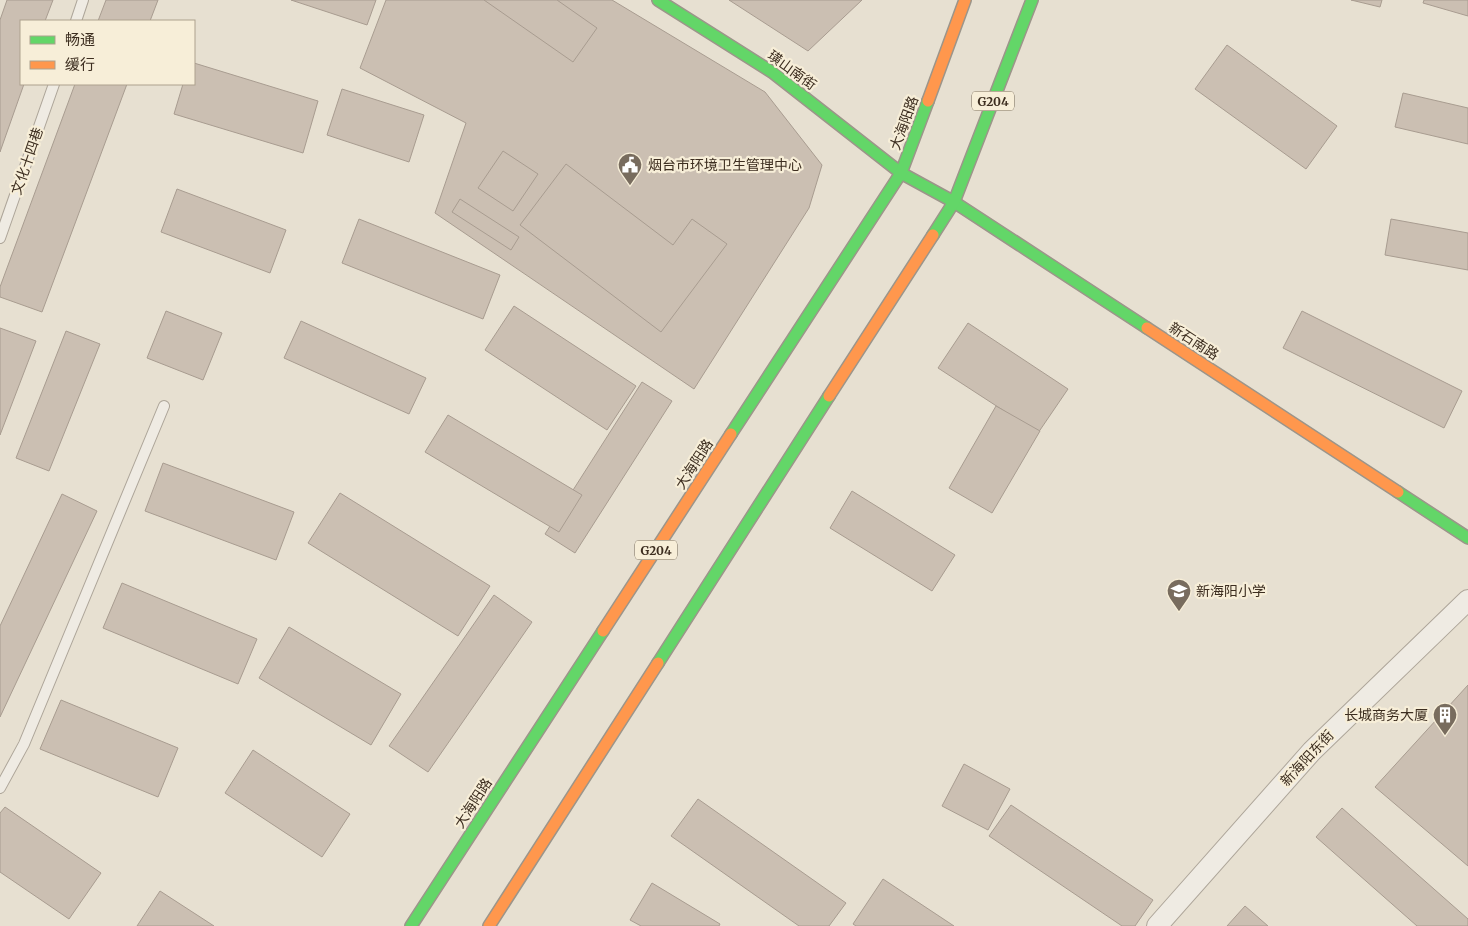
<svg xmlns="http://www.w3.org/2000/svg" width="1468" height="926" viewBox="0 0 1468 926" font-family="Merriweather,'Noto Sans SC',serif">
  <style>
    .building { fill: #cbbfb2; stroke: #a89c90 }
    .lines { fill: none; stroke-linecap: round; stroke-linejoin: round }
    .lane-casing { stroke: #ada599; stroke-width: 12 }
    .street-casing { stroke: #ada599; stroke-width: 22 }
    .fast-casing { stroke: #9c958a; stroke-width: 14 }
    .slow-casing { stroke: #9c958a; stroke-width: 14 }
    .lane { stroke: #efebe3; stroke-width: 10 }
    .street { stroke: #efebe3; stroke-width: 20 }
    .fast { stroke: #63d668; stroke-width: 11 }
    .slow { stroke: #ff974d; stroke-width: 11 }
    .labels { text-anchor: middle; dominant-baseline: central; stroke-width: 4.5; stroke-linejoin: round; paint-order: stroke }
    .shield { fill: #f7eed8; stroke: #756857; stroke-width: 1 }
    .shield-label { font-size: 12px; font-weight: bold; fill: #3d2e20 }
    .street-label { font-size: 14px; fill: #3d2e20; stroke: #f7eed8 }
    .poi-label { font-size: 14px; fill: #3d2e20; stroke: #f7eed8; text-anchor: start }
  </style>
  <rect width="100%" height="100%" fill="#e7e0d1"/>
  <g class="building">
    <polygon points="7,0 53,0 45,21 21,21 21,84 24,84 0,152 0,20"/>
    <polygon points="106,0 158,0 150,21 98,21"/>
    <polygon points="291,0 376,0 367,25"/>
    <polygon points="386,0 612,0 765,92 822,165 809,208 694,389 435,213 466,123 360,68"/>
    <polygon points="484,0 557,0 597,28 573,62"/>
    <polygon points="729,0 862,0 808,51"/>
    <polygon points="1351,0 1382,0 1380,7"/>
    <polygon points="1424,0 1468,0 1468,16 1423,3"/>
    <polygon points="1227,45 1337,126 1306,169 1195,89"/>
    <polygon points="194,63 318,101 303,153 174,114 183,84 194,84"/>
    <polygon points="75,84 127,84 42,312 0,297 0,287"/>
    <polygon points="342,89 424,115 409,162 327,135"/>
    <polygon points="1403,93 1468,108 1468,144 1395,127"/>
    <polygon points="503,151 538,174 513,211 478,188"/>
    <polygon points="566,164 673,245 692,219 727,244 661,332 520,225"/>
    <polygon points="177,189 286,230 270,273 161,232"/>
    <polygon points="460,199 519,237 511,250 452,212"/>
    <polygon points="359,219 500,275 483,319 342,263"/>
    <polygon points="1391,219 1468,233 1468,270 1385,255"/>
    <polygon points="514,306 636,386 607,430 485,350"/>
    <polygon points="166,311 222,333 203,380 147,358"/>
    <polygon points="1302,311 1462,391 1444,428 1283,348"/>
    <polygon points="301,321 426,378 409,414 284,358"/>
    <polygon points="968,323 1068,389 1038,433 938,368"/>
    <polygon points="0,328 36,341 0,435"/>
    <polygon points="66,331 100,344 49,471 16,458"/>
    <polygon points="642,382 672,401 575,553 545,534"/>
    <polygon points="996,406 1040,431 992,513 949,488"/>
    <polygon points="448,415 582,495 559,532 425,452"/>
    <polygon points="163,463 294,512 276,560 145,511"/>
    <polygon points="852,491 955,555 932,591 830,528"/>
    <polygon points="340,493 490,586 458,636 308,543"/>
    <polygon points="62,494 97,511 0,717 0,626"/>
    <polygon points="122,583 257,639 238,684 103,628"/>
    <polygon points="494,595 532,622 428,772 389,746"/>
    <polygon points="289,627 401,694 371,745 259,678"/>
    <polygon points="1468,685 1468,866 1375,787"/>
    <polygon points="61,700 178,748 158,797 40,749"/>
    <polygon points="253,750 350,814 322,857 225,793"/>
    <polygon points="964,764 1010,789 988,830 942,806"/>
    <polygon points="698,799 846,903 829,926 799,926 671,836"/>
    <polygon points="1011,805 1153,900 1135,926 1122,926 989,836"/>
    <polygon points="5,807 101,873 69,919 0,872 0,813"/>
    <polygon points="1342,808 1468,919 1468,926 1417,926 1316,837"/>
    <polygon points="883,879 954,926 856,926 853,924"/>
    <polygon points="652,883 720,924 719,926 641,926 630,920"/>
    <polygon points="160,891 214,926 137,926"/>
    <polygon points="1245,906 1268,926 1227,926"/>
  </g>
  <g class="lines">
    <defs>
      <g id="lane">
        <polyline points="76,21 83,0"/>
        <polyline points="0,238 54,84"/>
        <polyline points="0,788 24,744 164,406"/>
      </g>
      <polyline id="street" points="1157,926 1312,751 1468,600"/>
      <g id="fast">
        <polyline points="658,0 772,72 901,173 954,202 1147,328"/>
        <polyline points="933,235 954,202 1032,0"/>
        <polyline points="731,434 901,173 928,101"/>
        <polyline points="1398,492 1468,538"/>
        <polyline points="658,663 829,396"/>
        <polyline points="411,926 603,631"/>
      </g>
      <g id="slow">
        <polyline points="928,101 965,0"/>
        <polyline points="1147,328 1398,492"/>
        <polyline points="829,396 933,235"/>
        <polyline points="603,631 731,434"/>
        <polyline points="489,926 658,663"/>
      </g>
    </defs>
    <use href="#lane" class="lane-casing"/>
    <use href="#street" class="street-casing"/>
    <use href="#fast" class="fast-casing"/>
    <use href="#slow" class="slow-casing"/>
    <use href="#lane" class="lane"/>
    <use href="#street" class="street"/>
    <use href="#fast" class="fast"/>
    <use href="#slow" class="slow"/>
  </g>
  <defs>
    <symbol id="civic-pin" viewBox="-11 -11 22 30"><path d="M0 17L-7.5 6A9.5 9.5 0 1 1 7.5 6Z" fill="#786c5e" stroke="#f7eed8"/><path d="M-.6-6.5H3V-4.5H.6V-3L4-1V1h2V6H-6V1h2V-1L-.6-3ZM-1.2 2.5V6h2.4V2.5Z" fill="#fff"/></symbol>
    <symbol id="school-pin" viewBox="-11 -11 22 30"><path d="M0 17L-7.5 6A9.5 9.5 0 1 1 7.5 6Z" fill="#786c5e" stroke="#f7eed8"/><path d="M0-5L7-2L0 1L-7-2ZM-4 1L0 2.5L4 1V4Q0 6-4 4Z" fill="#fff"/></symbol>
    <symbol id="building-pin" viewBox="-11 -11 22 30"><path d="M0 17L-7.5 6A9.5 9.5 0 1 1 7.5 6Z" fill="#786c5e" stroke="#f7eed8"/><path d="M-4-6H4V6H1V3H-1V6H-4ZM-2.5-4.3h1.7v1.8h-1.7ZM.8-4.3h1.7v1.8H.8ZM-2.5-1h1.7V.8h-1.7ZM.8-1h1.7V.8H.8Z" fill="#fff"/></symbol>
  </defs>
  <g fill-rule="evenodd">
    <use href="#civic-pin" x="616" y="151" width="28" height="38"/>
    <use href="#school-pin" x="1165" y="577" width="28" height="38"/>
    <use href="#building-pin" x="1431" y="701" width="28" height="38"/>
  </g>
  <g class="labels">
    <g class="shield">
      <rect x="972" y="91.5" width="42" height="19" rx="4"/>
      <rect x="635" y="540.5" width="42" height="19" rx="4"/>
    </g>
    <g class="shield-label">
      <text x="993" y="101">G204</text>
      <text x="656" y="550">G204</text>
    </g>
    <g class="street-label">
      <text transform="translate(792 70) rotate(36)">璜山南街</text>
      <text transform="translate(904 123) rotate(-70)">大海阳路</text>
      <text transform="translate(27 161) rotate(-71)">文化十四巷</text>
      <text transform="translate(1194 341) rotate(33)">新石南路</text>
      <text transform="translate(694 464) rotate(-57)">大海阳路</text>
      <text transform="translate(1307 758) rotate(-47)">新海阳东街</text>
      <text transform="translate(473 803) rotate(-57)">大海阳路</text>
    </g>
    <g class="poi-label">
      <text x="648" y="165">烟台市环境卫生管理中心</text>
      <text x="1196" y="591">新海阳小学</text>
      <text x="1428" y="715" text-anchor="end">长城商务大厦</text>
    </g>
  </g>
  <rect x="20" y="20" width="175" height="65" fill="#f7eed8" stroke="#ada18e"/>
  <rect x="30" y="36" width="25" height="8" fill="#63d668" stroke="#ada18e"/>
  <text x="65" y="45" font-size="15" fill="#3d2e20">畅通</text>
  <rect x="30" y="61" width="25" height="8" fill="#ff974d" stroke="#ada18e"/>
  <text x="65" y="70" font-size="15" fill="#3d2e20">缓行</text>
</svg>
